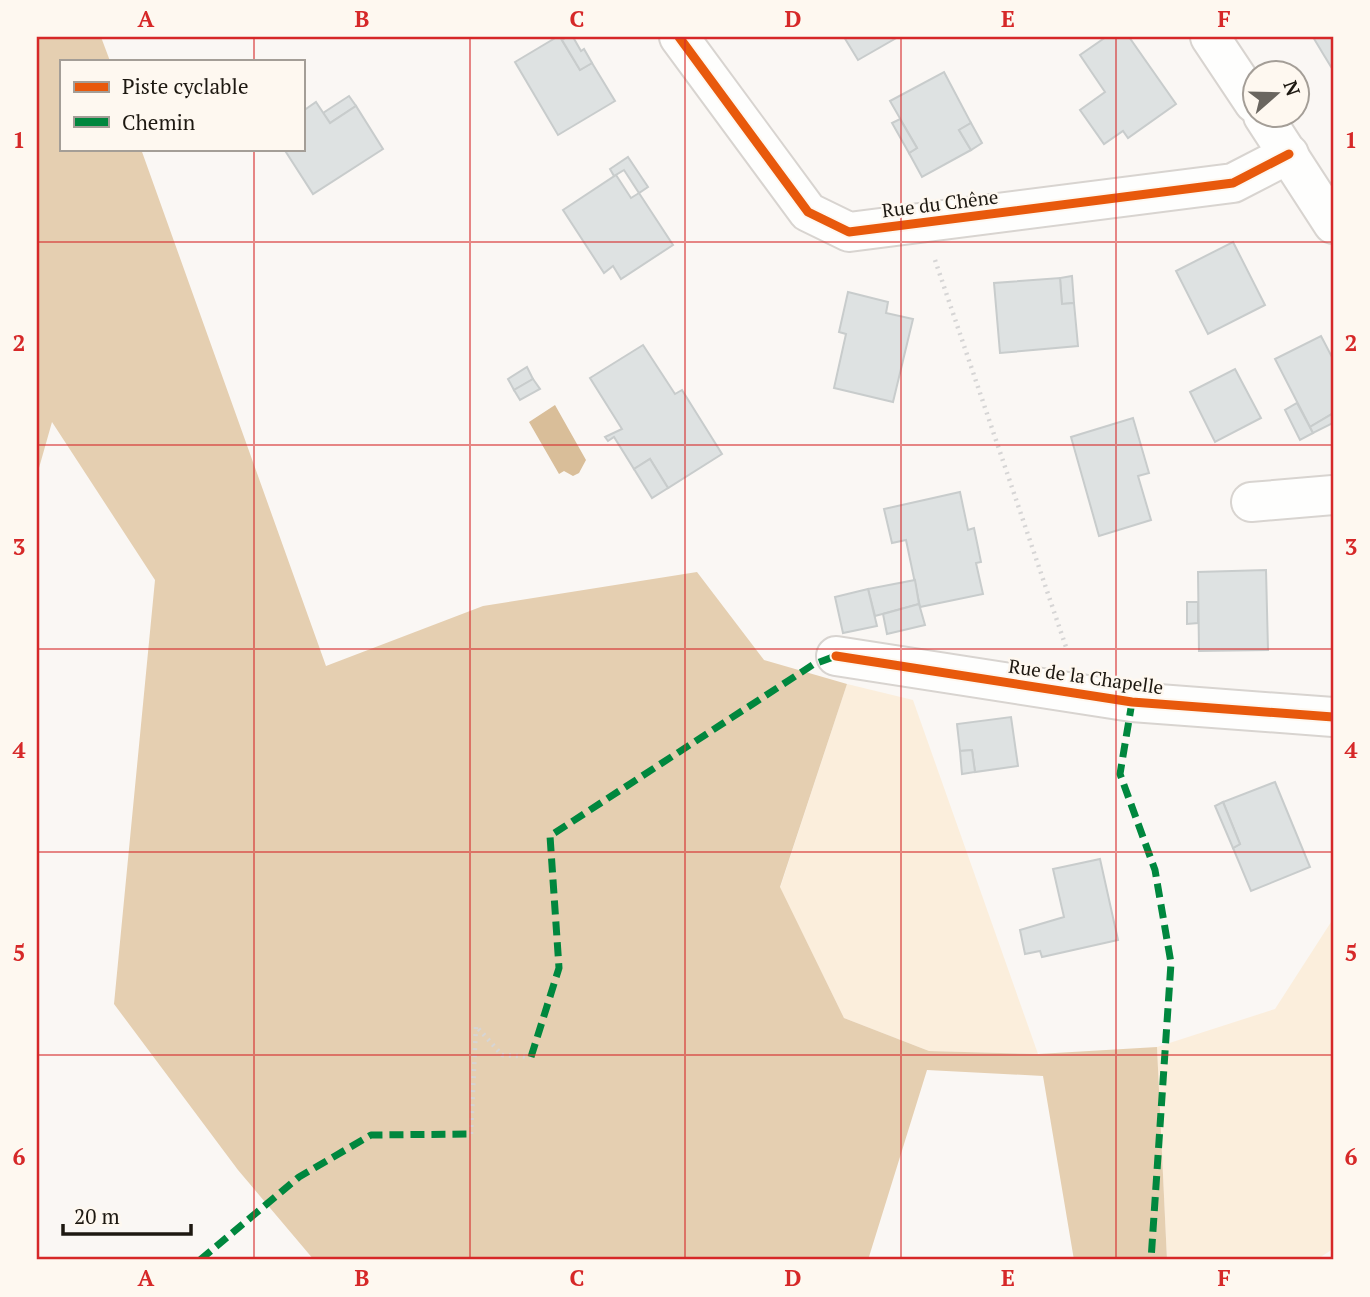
<svg xmlns="http://www.w3.org/2000/svg" width="1370" height="1297" viewBox="0 0 1370 1297" font-family="'PT Serif',serif">
  <style>
    .green { fill: #fbeedc }
    .forest { fill: #e5cfb1 }
    .water { fill: #d9be99 }
    .building { fill: #dee2e2; stroke: #c8cccc; stroke-width: 2 }
    .lines { fill: none; stroke-linecap: round; stroke-linejoin: round }
    .minor-casing { stroke: #d8d4d0; stroke-width: 42 }
    .path { stroke: #d6d5d5; stroke-width: 4.5; stroke-dasharray: 2 5; stroke-linecap: butt }
    .minor { stroke: #fefefd; stroke-width: 38 }
    .quiet { stroke: #00873e; stroke-width: 7; stroke-dasharray: 14 7; stroke-linecap: butt }
    .cycleway-casing { stroke: #fef8f0; stroke-width: 13 }
    .cycleway { stroke: #e8590c; stroke-width: 9 }
    .grid { fill: none; stroke: #d62828; stroke-width: 2; stroke-opacity: 0.55 }
    .labels { text-anchor: middle; dominant-baseline: central; stroke-width: 5; stroke-linejoin: round; paint-order: stroke }
    .street-label { font-size: 19px; fill: #1d1811; stroke: #fef8f0 }
    .neatline { fill: none; stroke: #d62828; stroke-width: 2.5 }
    .grid-label { font-size: 23px; text-anchor: middle; font-weight: bold; fill: #d62828 }
  </style>
  <rect width="100%" height="100%" fill="#faf7f4"/>
  <g class="green">
    <polygon points="847,684 913,700 1038,1054 929,1051 844,1018 780,888"/>
    <polygon points="1333,919 1333,1249 1316,1260 1167,1260 1157,1047 1275,1009"/>
  </g>
  <polygon class="forest" points="37,37 101,37 110,61 61,61 61,149 141,149 326,666 483,606 697,572 764,660 847,684 780,887 844,1018 929,1051 1038,1054 1157,1047 1167,1260 1074,1260 1043,1076 927,1070 868,1260 314,1260 238,1170 114,1004 155,580 52,422 37,475"/>
  <polygon class="water" points="555,405 586,460 579,473 573,476 564,471 559,474 529,422"/>
  <g class="building">
    <polygon points="557,37 560,37 580,70 592,63 615,101 558,135 515,62"/>
    <polygon points="567,37 573,37 581,51 584,49 592,63 580,70 562,40"/>
    <polygon points="844,37 898,37 858,60"/>
    <polygon points="1106,37 1129,37 1176,104 1128,138 1123,131 1104,144 1080,110 1105,92 1080,55"/>
    <polygon points="1313,37 1333,37 1333,70 1325,57"/>
    <polygon points="944,72 971,123 959,130 971,150 922,177 909,153 917,148 890,101"/>
    <polygon points="349,96 356,106 330,123 323,113"/>
    <polygon points="316,102 330,123 356,106 383,149 313,194 284,149 303,149 303,111"/>
    <polygon points="900,119 917,148 909,153 892,123"/>
    <polygon points="971,123 982,143 971,150 959,130"/>
    <polygon points="628,157 648,187 639,193 624,170 614,176 610,169"/>
    <polygon points="616,175 631,198 639,193 673,245 621,279 613,266 604,273 563,210"/>
    <polygon points="1233,242 1265,305 1208,334 1176,271"/>
    <polygon points="1072,276 1074,303 1062,304 1060,278"/>
    <polygon points="1060,278 1062,304 1074,303 1078,346 1000,353 994,283"/>
    <polygon points="848,292 888,302 886,313 913,319 893,402 834,388 846,334 839,332"/>
    <polygon points="1321,336 1333,359 1333,416 1332,414 1310,427 1275,359"/>
    <polygon points="643,345 675,394 682,390 722,454 668,488 650,459 634,469 614,437 608,441 605,437 622,429 590,378"/>
    <polygon points="527,367 533,379 514,390 508,379"/>
    <polygon points="1235,369 1261,418 1215,442 1190,392"/>
    <polygon points="533,379 540,389 520,400 514,390"/>
    <polygon points="1297,403 1313,433 1300,440 1285,410"/>
    <polygon points="1332,414 1333,423 1313,433 1310,427"/>
    <polygon points="1133,418 1149,473 1138,476 1151,520 1099,536 1071,437"/>
    <polygon points="650,459 668,488 652,498 634,469"/>
    <polygon points="960,492 968,530 974,528 981,562 976,563 983,594 920,607 906,540 892,543 884,509"/>
    <polygon points="1266,570 1268,650 1199,651 1198,572"/>
    <polygon points="915,580 919,604 875,616 868,589"/>
    <polygon points="868,589 877,626 843,633 835,597"/>
    <polygon points="1187,602 1198,602 1198,623 1187,624"/>
    <polygon points="919,604 925,625 887,634 883,614"/>
    <polygon points="1011,717 1018,766 975,772 972,750 960,751 957,724"/>
    <polygon points="972,750 975,772 962,774 960,751"/>
    <polygon points="1275,782 1310,867 1251,891 1233,848 1240,844 1223,802"/>
    <polygon points="1223,802 1240,844 1233,848 1215,806"/>
    <polygon points="1100,859 1118,940 1042,957 1040,951 1025,954 1020,930 1064,917 1053,869"/>
  </g>
  <g class="lines">
    <defs>
      <g id="minor">
        <polyline points="679,37 808,212 849,232 1233,183 1289,154"/>
        <polyline points="1210,37 1254,103"/>
        <polyline points="1263,116 1333,224"/>
        <polyline points="1251,502 1333,495"/>
        <polyline points="836,656 1132,702 1333,717"/>
      </g>
    </defs>
    <use href="#minor" class="minor-casing"/>
    <g class="path">
      <polyline points="935,260 1067,650"/>
      <polyline points="471,1134 476,1026 502,1055 531,1057"/>
    </g>
    <use href="#minor" class="minor"/>
    <g class="quiet">
      <polyline points="1132,702 1120,774 1155,870 1171,963 1151,1260"/>
      <polyline points="531,1057 559,968 550,836 814,664 836,656"/>
      <polyline points="200,1260 299,1177 371,1135 471,1134"/>
    </g>
    <defs>
      <g id="cycleway">
        <polyline points="679,37 808,212 849,232 1233,183 1289,154"/>
        <polyline points="836,656 1132,702 1333,717"/>
      </g>
    </defs>
    <use href="#cycleway" class="cycleway-casing"/>
    <use href="#cycleway" class="cycleway"/>
  </g>
  <path class="grid" d="M254 37V61M470 37V1260M685 37V1260M901 37V1260M1116 37V1260M254 149V1260M37 242H1333M37 445H1333M37 649H1333M37 852H1333M37 1055H1333"/>
  <g class="labels">
    <g class="street-label">
      <text transform="translate(940 203) rotate(-7)">Rue du Chêne</text>
      <text transform="translate(1086 676) rotate(8)">Rue de la Chapelle</text>
    </g>
  </g>
  <rect width="1370" height="1297" fill="none" stroke="#fef8f0" stroke-width="77"/>
  <rect x="60" y="60" width="245" height="91" fill="#fef8f0" stroke="#a49e97" stroke-width="2"/>
  <rect x="74" y="82" width="35" height="10" fill="#e8590c" stroke="#a49e97" stroke-width="2"/>
  <text x="122" y="94" font-size="21" fill="#1d1811">Piste cyclable</text>
  <rect x="74" y="117" width="35" height="10" fill="#00873e" stroke="#a49e97" stroke-width="2"/>
  <text x="122" y="130" font-size="21" fill="#1d1811">Chemin</text>
  <g transform="translate(1276 94) rotate(70)"><circle r="33" fill="#fef8f0" stroke="#a49e97" stroke-width="2"/>
  <path d="M0-5L12 26L0 18L-12 26Z" fill="#6a6660"/>
  <text y="-10" font-size="19" font-weight="bold" text-anchor="middle" fill="#1d1811">N</text>
  </g>
  <path d="M63 1224v10h128v-10" fill="none" stroke="#1d1811" stroke-width="3.5"/>
  <text x="74" y="1224" font-size="21" fill="#1d1811" stroke="#fef8f0" stroke-width="5" paint-order="stroke">20 m</text>
  <rect x="38" y="38" width="1294" height="1220" class="neatline"/>
  <g class="grid-label">
    <text x="146" y="27">A</text>
    <text x="362" y="27">B</text>
    <text x="577" y="27">C</text>
    <text x="793" y="27">D</text>
    <text x="1008" y="27">E</text>
    <text x="1224" y="27">F</text>
    <text x="19" y="148">1</text>
    <text x="1351" y="148">1</text>
    <text x="19" y="351">2</text>
    <text x="1351" y="351">2</text>
    <text x="19" y="555">3</text>
    <text x="1351" y="555">3</text>
    <text x="19" y="758">4</text>
    <text x="1351" y="758">4</text>
    <text x="19" y="961">5</text>
    <text x="1351" y="961">5</text>
    <text x="19" y="1165">6</text>
    <text x="1351" y="1165">6</text>
    <text x="146" y="1286">A</text>
    <text x="362" y="1286">B</text>
    <text x="577" y="1286">C</text>
    <text x="793" y="1286">D</text>
    <text x="1008" y="1286">E</text>
    <text x="1224" y="1286">F</text>
  </g>
</svg>
